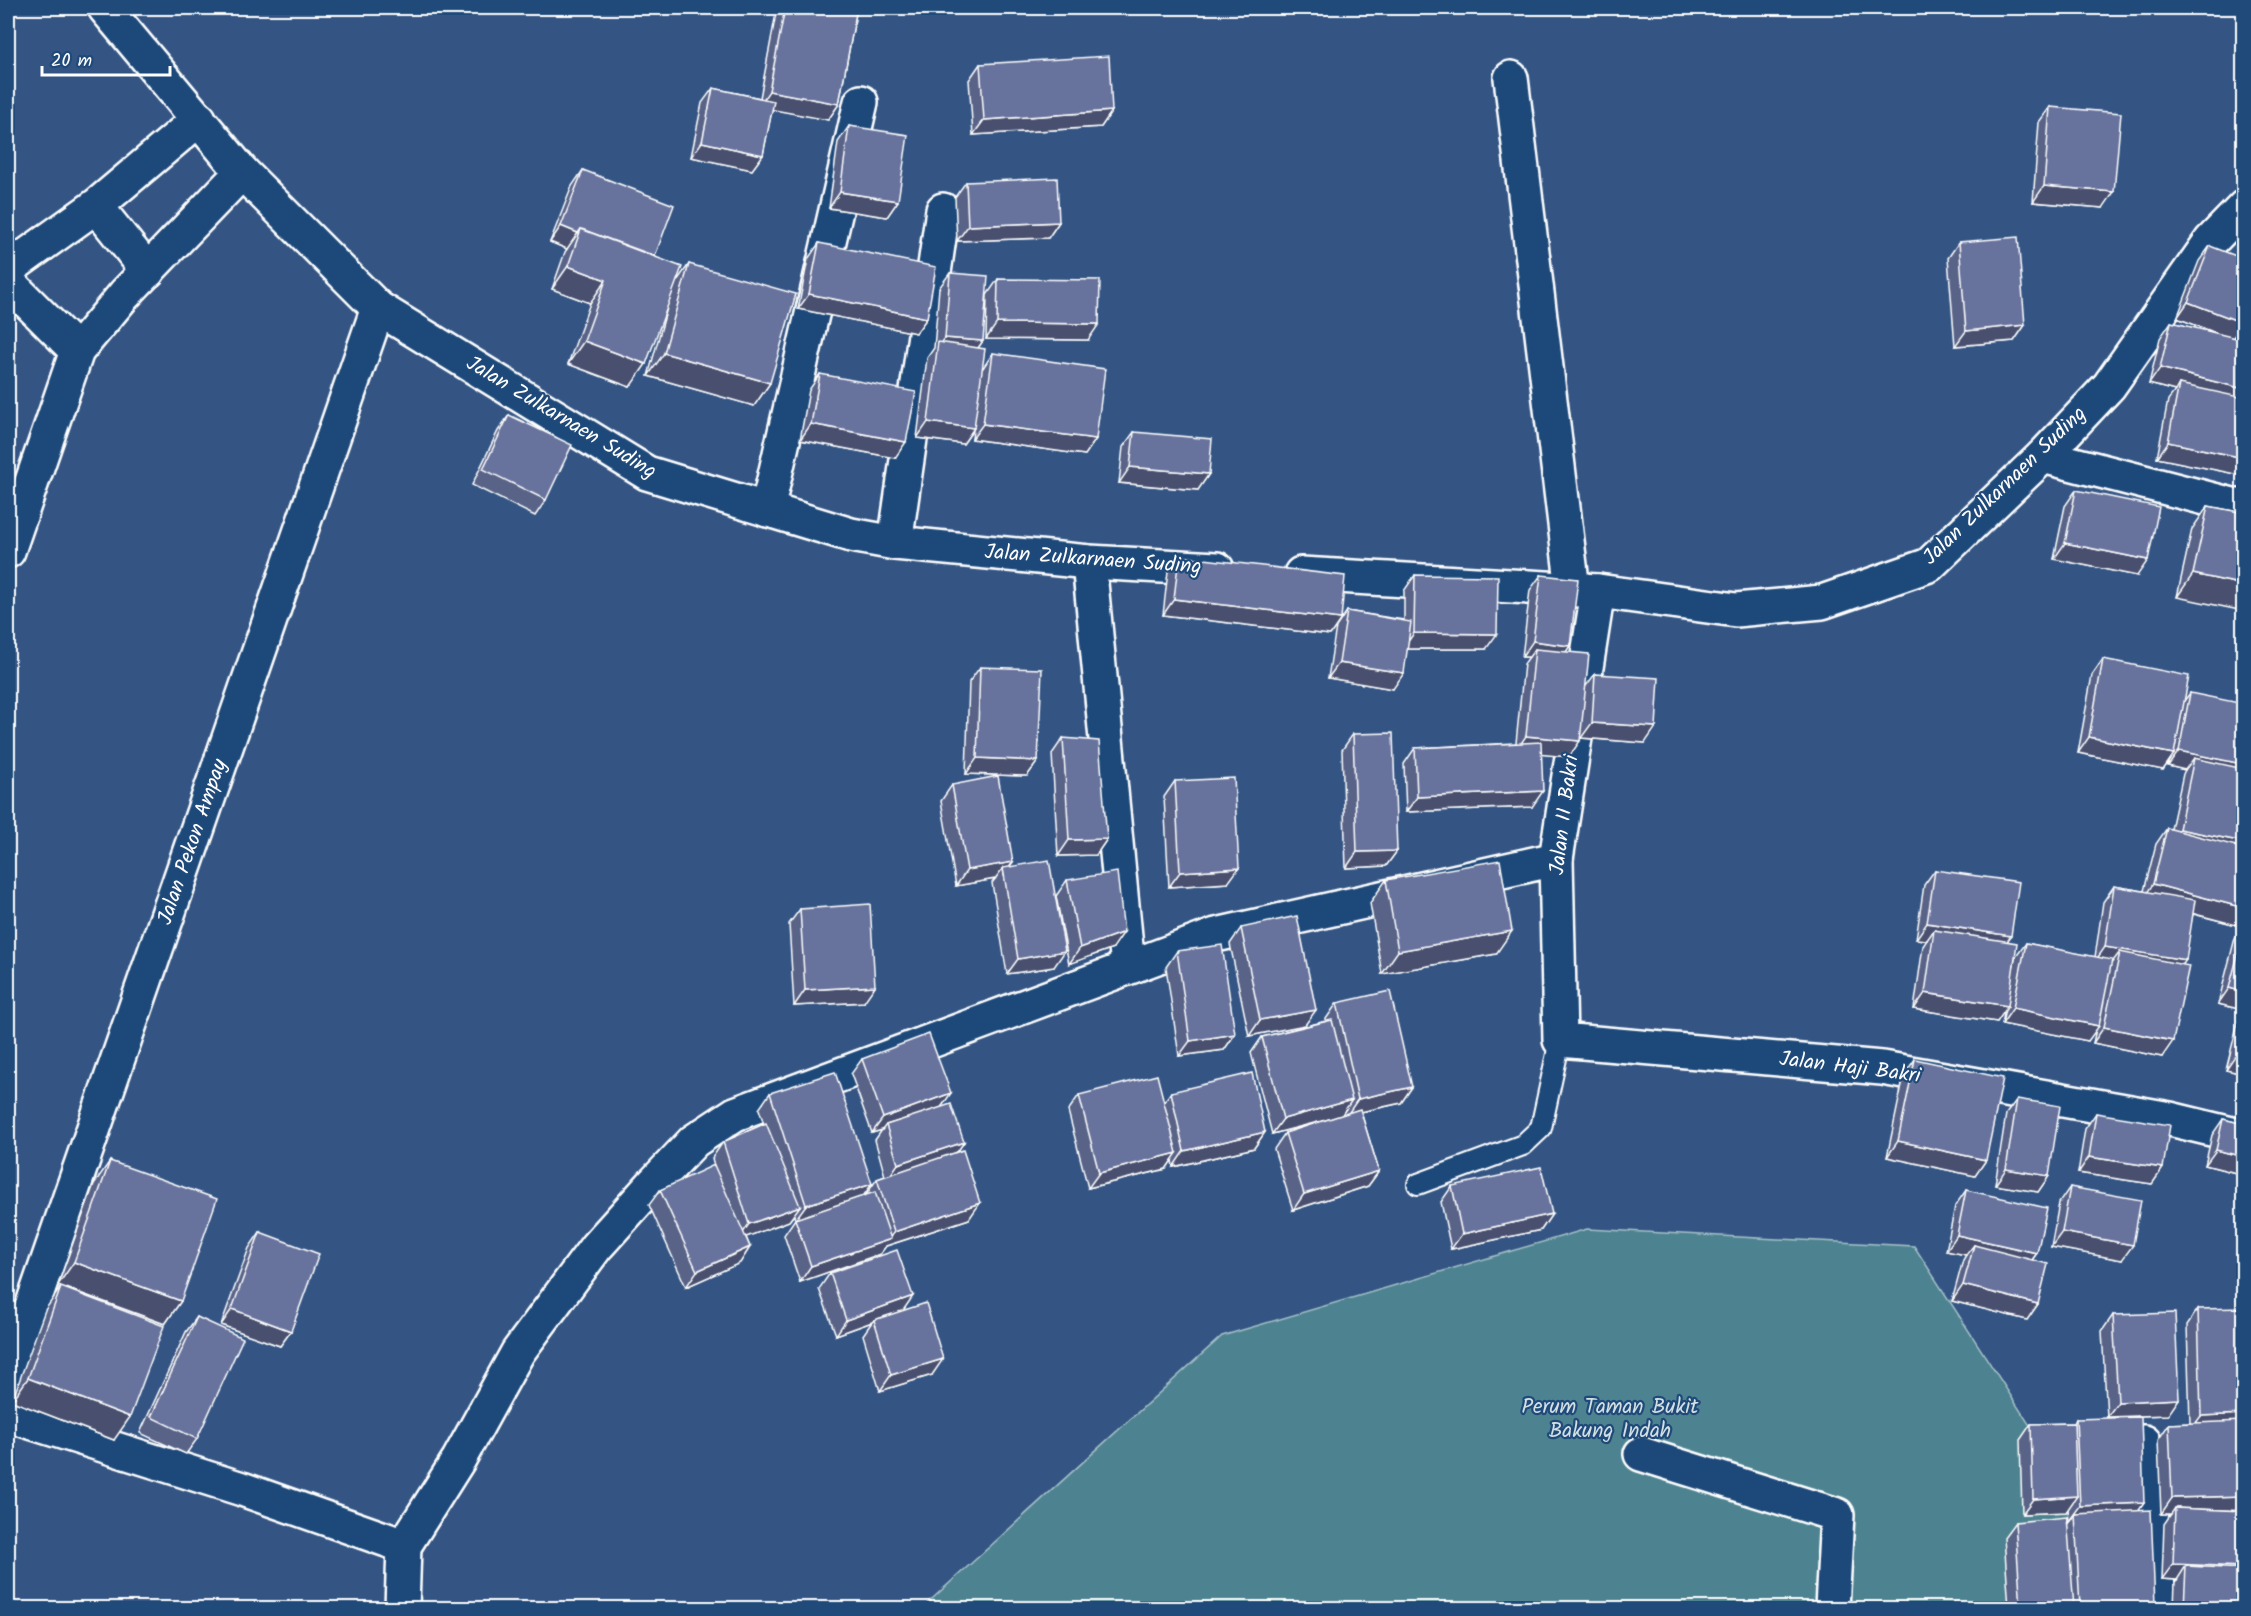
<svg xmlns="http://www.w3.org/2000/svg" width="2251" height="1616" viewBox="0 0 2251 1616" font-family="Kalam,sans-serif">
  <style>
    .green { fill: #4e8390; stroke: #a6c1c8; stroke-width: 1.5 }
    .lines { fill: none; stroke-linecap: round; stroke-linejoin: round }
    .service-casing { stroke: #fff; stroke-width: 24 }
    .minor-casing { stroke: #fff; stroke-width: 38 }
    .tertiary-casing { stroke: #fff; stroke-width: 38 }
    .service { stroke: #1f4a7a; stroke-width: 20 }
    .minor { stroke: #1f4a7a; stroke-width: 33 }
    .tertiary { stroke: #1f4a7a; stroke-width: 33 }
    .wall { fill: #596387; stroke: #fff; stroke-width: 1.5 }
    .shaded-wall { fill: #49506e; stroke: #fff; stroke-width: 1.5 }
    .building { fill: #68739d; stroke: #fff; stroke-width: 1.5 }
    .labels { text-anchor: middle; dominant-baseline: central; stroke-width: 4.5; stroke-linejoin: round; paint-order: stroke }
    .street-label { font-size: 21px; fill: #fff; stroke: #1f4a7a }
    .park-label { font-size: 21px; fill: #d3e0e3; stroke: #1f4a7a }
  </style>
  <rect width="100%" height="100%" fill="#345584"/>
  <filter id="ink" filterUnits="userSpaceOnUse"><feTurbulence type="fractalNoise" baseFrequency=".0167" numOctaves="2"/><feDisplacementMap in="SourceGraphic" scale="12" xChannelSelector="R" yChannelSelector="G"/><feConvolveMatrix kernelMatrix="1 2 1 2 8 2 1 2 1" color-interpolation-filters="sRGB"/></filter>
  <g filter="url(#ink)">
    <polygon class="green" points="1587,1229 1914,1246 2058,1469 2210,1608 922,1608 1222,1336"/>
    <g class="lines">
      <defs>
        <polyline id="service" points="1418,1184 1523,1145 1541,1128 1560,1040"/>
        <g id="minor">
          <polyline points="1511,78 1573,590"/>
          <polyline points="96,206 148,271"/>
          <polyline points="8,269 96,206 199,119"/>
          <polyline points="8,282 77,351"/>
          <polyline points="2043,456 2244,508"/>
          <polyline points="767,510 861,102"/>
          <polyline points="895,543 943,210"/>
          <polyline points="8,551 77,351 124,295 242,172"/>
          <polyline points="1089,562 1128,967"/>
          <polyline points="1598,591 1556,859 1560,1040 1882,1068 2170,1119 2244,1137"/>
          <polyline points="8,1376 378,308"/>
          <polyline points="8,1415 242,1489 404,1546"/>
          <polyline points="2144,1442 2160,1608"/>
          <polyline points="1641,1454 1837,1515 1832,1608"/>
          <polyline points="402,1608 404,1546 459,1459 518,1352 596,1247 653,1184 694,1141 735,1114 1216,935 1556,859"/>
        </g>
        <g id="tertiary">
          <polyline points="105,8 242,172 378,308 647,473 851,535 895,543 1089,562 1217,569"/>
          <polyline points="1301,574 1598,591 1736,610 1822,602 1929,565 2043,456 2109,386 2211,241 2244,207"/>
        </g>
      </defs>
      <use href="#service" class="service-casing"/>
      <use href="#minor" class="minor-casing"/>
      <use href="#tertiary" class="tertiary-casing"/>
      <use href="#service" class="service"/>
      <use href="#minor" class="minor"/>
      <use href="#tertiary" class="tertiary"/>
    </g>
    <g class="wall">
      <polygon points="777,8 857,8 839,104 828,120 772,109 763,155 752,170 691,157 702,103 713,88 760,98"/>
      <polygon points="980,64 1112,111 1101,127 973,135 969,80"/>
      <polygon points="2050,107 2103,208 2033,202 2039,122"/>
      <polygon points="849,126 898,201 887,217 829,208 838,142"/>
      <polygon points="583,170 655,256 677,281 689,264 770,383 754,406 648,376 667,308 630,387 568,364 590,303 552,289 565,252 567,249 550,242 572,186"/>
      <polygon points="966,182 1059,222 1048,238 957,241 955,197"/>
      <polygon points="1959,242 2025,325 2014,341 1955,346 1948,258"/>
      <polygon points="819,243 927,318 916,333 798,309 808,259"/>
      <polygon points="2210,246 2233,338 2244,340 2244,471 2240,475 2157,458 2168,400 2175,391 2149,384 2160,338 2171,322 2222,335 2177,318 2199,261"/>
      <polygon points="950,273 983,341 978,348 983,368 993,353 1096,439 1085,455 972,439 973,430 963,444 917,438 927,358 934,348 939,288"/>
      <polygon points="998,279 1088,340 986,339 987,295"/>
      <polygon points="820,374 895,458 800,440 809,390"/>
      <polygon points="509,415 546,500 535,516 472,485 498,431"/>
      <polygon points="1134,432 1209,474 1198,490 1119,483 1123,447"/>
      <polygon points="2076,490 2137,576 2054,559 2065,506"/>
      <polygon points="2208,506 2244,513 2177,597 2192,529"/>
      <polygon points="1179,556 1341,619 1330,635 1163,615 1168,571"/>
      <polygon points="1415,575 1486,649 1407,649 1393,689 1328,678 1336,627 1347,611 1404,620 1404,591"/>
      <polygon points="1541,575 1566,652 1586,686 1595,674 1645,743 1581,738 1569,757 1541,754 1532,807 1406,812 1404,764 1415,748 1516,743 1524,664 1529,657 1522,657 1530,590"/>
      <polygon points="2103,659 2184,701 2190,693 2242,764 2240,768 2244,769 2244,920 2240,926 2193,914 2162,1057 2093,1043 2096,1029 2088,1041 2002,1024 2005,1009 1997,1022 1914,1009 1923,946 1927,940 1916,939 1924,885 1935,870 2008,941 2013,969 2015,958 2026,943 2095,957 2103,902 2114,886 2144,891 2156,844 2167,828 2171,829 2183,774 2185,770 2168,766 2168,763 2163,770 2078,753 2092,675"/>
      <polygon points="980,667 1038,761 1027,776 966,774 969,682"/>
      <polygon points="1353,734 1397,851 1386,866 1346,868 1342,750"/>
      <polygon points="1063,738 1107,839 1096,855 1058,856 1052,754"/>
      <polygon points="1175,781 1228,883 1169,887 1164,797"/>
      <polygon points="952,785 1010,866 1054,967 1007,974 992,883 995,879 956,886 941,801"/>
      <polygon points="1067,880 1113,948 1069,964 1056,896"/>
      <polygon points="1386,880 1496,954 1382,974 1370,903"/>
      <polygon points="800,909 864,1002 794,1006 789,924"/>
      <polygon points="2244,926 2244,1074 2226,1070 2240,1014 2243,1010 2218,1004 2235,938"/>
      <polygon points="1241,928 1305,1025 1249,1036 1230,944"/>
      <polygon points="1177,951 1235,1034 1224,1050 1179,1056 1166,967"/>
      <polygon points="1337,1003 1412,1087 1401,1103 1361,1112 1379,1171 1368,1186 1293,1210 1274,1149 1285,1133 1331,1119 1272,1134 1251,1053 1262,1037 1326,1021 1326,1019"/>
      <polygon points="862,1059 941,1107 964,1142 957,1152 969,1219 886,1246 880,1254 800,1282 784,1235 795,1219 794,1215 789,1221 746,1237 750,1247 740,1263 686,1287 649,1205 660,1190 714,1166 712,1158 723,1142 764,1124 759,1109 770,1093 864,1195 866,1195 877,1179 885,1176 875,1140 882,1130 872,1133 851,1074"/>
      <polygon points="1915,1059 1986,1160 1975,1176 1887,1157 1904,1075"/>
      <polygon points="1171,1092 1265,1132 1254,1148 1173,1167 1172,1160 1166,1169 1088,1188 1068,1111 1079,1095 1164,1102"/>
      <polygon points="2017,1099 2049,1176 2038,1192 1995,1185 2006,1114"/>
      <polygon points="2096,1113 2163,1168 2152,1184 2078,1173 2085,1129"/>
      <polygon points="2223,1119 2244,1124 2244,1175 2205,1165 2212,1135"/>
      <polygon points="110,1161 181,1301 165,1324 58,1285 94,1184"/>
      <polygon points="1452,1186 1552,1214 1541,1230 1451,1249 1441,1202"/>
      <polygon points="2070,1187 2122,1260 2051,1247 2059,1203"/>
      <polygon points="1966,1190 2037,1253 2032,1260 2038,1304 2027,1320 1952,1301 1963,1260 1966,1255 1946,1251 1955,1206"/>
      <polygon points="260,1232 291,1331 280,1346 221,1325 249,1248"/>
      <polygon points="830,1273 932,1375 880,1391 863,1335 872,1322 836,1335 819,1289"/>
      <polygon points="61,1287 114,1440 12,1401 45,1310"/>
      <polygon points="2198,1309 2244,1608 2174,1608 2175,1582 2177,1580 2162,1579 2164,1524 2171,1514 2161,1514 2158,1440 2169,1424 2190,1423 2187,1325"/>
      <polygon points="2113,1315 2168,1415 2107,1417 2102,1331"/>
      <polygon points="197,1317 197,1439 186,1454 140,1433 186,1332"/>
      <polygon points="2076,1419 2144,1503 2138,1511 2153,1608 2009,1608 2004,1537 2015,1522 2067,1525 2070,1521 2069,1521 2068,1509 2066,1512 2022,1514 2020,1440 2031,1424 2074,1423"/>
    </g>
    <g class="shaded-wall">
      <polygon points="769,91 839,104 828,120 758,107"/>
      <polygon points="1112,111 1101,127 973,135 984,120"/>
      <polygon points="702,142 763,155 752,170 691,157"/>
      <polygon points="2044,186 2114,192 2103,208 2033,202"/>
      <polygon points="840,192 898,201 887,217 829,208"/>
      <polygon points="1059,222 1048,238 957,241 968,226"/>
      <polygon points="561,226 578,233 567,249 550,242"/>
      <polygon points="568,266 606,280 590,303 552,289"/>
      <polygon points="809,294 927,318 916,333 798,309"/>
      <polygon points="2188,302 2243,323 2232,339 2177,318"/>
      <polygon points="997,323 1099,324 1088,340 986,339"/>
      <polygon points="2025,325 2014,341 1955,346 1966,331"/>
      <polygon points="945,338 983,341 972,356 938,348"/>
      <polygon points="584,341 646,364 630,387 568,364"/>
      <polygon points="664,353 770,383 754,406 648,376"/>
      <polygon points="2160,368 2244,389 2244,408 2179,384 2175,391 2149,384"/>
      <polygon points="928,422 974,428 963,444 917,438"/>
      <polygon points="811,424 906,442 895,458 800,440"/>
      <polygon points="983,424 1096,439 1085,455 972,439"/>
      <polygon points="2168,442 2244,458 2244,471 2240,475 2157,458"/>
      <polygon points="1130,467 1209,474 1198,490 1119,483"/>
      <polygon points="2065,543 2148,560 2137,576 2054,559"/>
      <polygon points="2193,574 2244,585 2244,611 2177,597"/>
      <polygon points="1174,599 1341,619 1330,635 1163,615"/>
      <polygon points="1414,633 1497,634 1486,649 1403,649"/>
      <polygon points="1533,641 1570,646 1559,662 1535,649 1529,657 1522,657"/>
      <polygon points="1339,663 1404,673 1393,689 1328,678"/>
      <polygon points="1592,723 1656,727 1645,743 1581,738"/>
      <polygon points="1526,736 1580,741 1569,757 1515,752"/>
      <polygon points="2089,737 2174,754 2163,770 2078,753"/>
      <polygon points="2179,751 2242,764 2231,779 2194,758 2185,770 2168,766"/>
      <polygon points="977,758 1038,761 1027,776 966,774"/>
      <polygon points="1543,791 1532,807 1406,812 1417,797"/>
      <polygon points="2179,829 2244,842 2244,856 2168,844"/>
      <polygon points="1107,839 1096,855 1058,856 1069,840"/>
      <polygon points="1397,851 1386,866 1346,868 1357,852"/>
      <polygon points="1013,862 1004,875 1003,868 995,879 956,886 967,870"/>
      <polygon points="1239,868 1228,883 1169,887 1180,872"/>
      <polygon points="2153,884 2244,908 2244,920 2240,926 2142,900"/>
      <polygon points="1927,923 2011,936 2000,951 1934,930 1927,940 1916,939"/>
      <polygon points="1512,931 1496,954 1382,974 1398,951"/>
      <polygon points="1124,932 1113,948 1069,964 1080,948"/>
      <polygon points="2105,947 2186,960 2175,975 2120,952 2110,965 2094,963"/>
      <polygon points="1065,951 1054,967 1007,974 1018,959"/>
      <polygon points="875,986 864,1002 794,1006 805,990"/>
      <polygon points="2229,988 2244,992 2244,1009 2243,1010 2218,1004"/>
      <polygon points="1925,993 2008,1006 1997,1022 1914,1009"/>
      <polygon points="2013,1008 2099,1026 2088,1041 2002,1024"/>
      <polygon points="1316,1010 1305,1025 1249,1036 1260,1020"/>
      <polygon points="2104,1027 2173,1041 2162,1057 2093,1043"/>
      <polygon points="1235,1034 1224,1050 1179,1056 1190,1041"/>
      <polygon points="2237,1054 2244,1056 2244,1074 2226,1070"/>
      <polygon points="1412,1087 1401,1103 1347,1115 1358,1099"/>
      <polygon points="951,1093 940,1109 886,1125 882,1130 872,1133 883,1118"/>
      <polygon points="1352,1100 1341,1116 1272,1134 1283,1119"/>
      <polygon points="1265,1132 1254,1148 1173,1167 1184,1151"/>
      <polygon points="1898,1141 1986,1160 1975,1176 1887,1157"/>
      <polygon points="964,1142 953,1158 887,1180 898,1164"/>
      <polygon points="2216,1150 2244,1157 2244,1175 2205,1165"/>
      <polygon points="1177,1153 1166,1169 1088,1188 1099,1173"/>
      <polygon points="2089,1157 2163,1168 2152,1184 2078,1173"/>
      <polygon points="2006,1169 2049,1176 2038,1192 1995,1185"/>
      <polygon points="1379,1171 1368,1186 1293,1210 1304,1194"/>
      <polygon points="872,1184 861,1199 795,1220 806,1205"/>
      <polygon points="980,1203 969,1219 886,1246 880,1254 800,1282 811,1266 888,1240 894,1232"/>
      <polygon points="800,1206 789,1221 738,1240 749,1224"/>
      <polygon points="1552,1214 1541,1230 1451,1249 1462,1234"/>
      <polygon points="2062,1232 2133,1245 2122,1260 2051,1247"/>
      <polygon points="1957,1235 2037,1253 2026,1268 1974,1245 1966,1255 1946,1251"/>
      <polygon points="750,1247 740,1263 686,1287 697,1271"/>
      <polygon points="74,1262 181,1301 165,1324 58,1285"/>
      <polygon points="1963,1285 2038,1304 2027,1320 1952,1301"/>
      <polygon points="913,1296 902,1312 874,1320 872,1322 836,1335 846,1320"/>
      <polygon points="232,1309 291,1331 280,1346 221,1325"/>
      <polygon points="943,1359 932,1375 880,1391 891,1375"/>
      <polygon points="28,1378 130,1417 114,1440 12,1401"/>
      <polygon points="2179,1399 2168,1415 2107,1417 2118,1402"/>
      <polygon points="2244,1414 2244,1429 2190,1431 2201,1416"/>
      <polygon points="2077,1496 2066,1512 2022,1514 2033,1499"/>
      <polygon points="2244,1496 2244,1511 2175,1508 2171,1514 2161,1514 2172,1498"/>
      <polygon points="2144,1503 2133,1519 2075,1514 2070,1521 2069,1521 2080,1506"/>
      <polygon points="2173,1564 2244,1567 2244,1583 2186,1566 2177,1580 2162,1579"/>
      <polygon points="2155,1605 2153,1608 2091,1608"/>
    </g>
    <g class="building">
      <polygon points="785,8 857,8 839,104 769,91"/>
      <polygon points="1109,56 1112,111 984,120 980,64"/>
      <polygon points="713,88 774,101 763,155 702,142"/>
      <polygon points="2050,107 2121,113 2114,192 2044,186"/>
      <polygon points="849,126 908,135 898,201 840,192"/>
      <polygon points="583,170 674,205 655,256 581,229 578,233 561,226"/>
      <polygon points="1057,178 1059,222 968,226 966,182"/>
      <polygon points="581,229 682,267 646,364 584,341 606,280 568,266"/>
      <polygon points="2018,237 2025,325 1966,331 1959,242"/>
      <polygon points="819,243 936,267 927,318 809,294"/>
      <polygon points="2210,246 2244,259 2243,323 2188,302"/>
      <polygon points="689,264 796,294 770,383 664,353"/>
      <polygon points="950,273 988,276 983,341 945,338"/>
      <polygon points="998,279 1100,280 1099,324 997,323"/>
      <polygon points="2171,322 2244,340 2244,389 2160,368"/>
      <polygon points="938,342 985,349 974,428 928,422"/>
      <polygon points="993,353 1105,369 1096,439 983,424"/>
      <polygon points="820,374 916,392 906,442 811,424"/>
      <polygon points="2179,384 2244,398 2244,458 2168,442"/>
      <polygon points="509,415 572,445 546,500 483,469"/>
      <polygon points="1134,432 1212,439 1209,474 1130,467"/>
      <polygon points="2076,490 2159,507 2148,560 2065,543"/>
      <polygon points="2208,506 2244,513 2244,585 2193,574"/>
      <polygon points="1179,556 1345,576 1341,619 1174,599"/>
      <polygon points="1415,575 1498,576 1497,634 1414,633"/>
      <polygon points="1541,575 1578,579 1570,646 1533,641"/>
      <polygon points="1347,611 1411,622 1404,673 1339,663"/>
      <polygon points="1535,649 1589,654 1580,741 1526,736"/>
      <polygon points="2103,659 2189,676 2174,754 2089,737"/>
      <polygon points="980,667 1042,669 1038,761 977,758"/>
      <polygon points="1595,674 1659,678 1656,727 1592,723"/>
      <polygon points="2190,693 2244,704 2244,758 2242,764 2179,751"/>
      <polygon points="1393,733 1397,851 1357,852 1353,734"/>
      <polygon points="1063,738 1099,741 1107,839 1069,840"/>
      <polygon points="1541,742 1543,791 1417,797 1415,748"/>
      <polygon points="2194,758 2244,769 2244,842 2179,829"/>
      <polygon points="998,776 1013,862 967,870 952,785"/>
      <polygon points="1234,778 1239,868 1180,872 1175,781"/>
      <polygon points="2167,828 2244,848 2244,908 2153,884"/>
      <polygon points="1049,860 1065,951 1018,959 1003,868"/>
      <polygon points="1500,860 1512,931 1398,951 1386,880"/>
      <polygon points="1935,870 2019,882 2011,936 1927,923"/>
      <polygon points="1117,872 1124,932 1080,948 1067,880"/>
      <polygon points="2114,886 2195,900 2186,960 2105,947"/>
      <polygon points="870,904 875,986 805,990 800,909"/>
      <polygon points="1297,916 1316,1010 1260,1020 1241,928"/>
      <polygon points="1934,930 2017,943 2008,1006 1925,993"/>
      <polygon points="2244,932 2244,992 2229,988"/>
      <polygon points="2026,943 2112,960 2099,1026 2013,1008"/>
      <polygon points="1222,945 1235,1034 1190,1041 1177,951"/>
      <polygon points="2120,952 2189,966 2173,1041 2104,1027"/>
      <polygon points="1390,991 1412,1087 1358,1099 1337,1003"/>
      <polygon points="1332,1020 1352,1100 1283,1119 1262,1037"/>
      <polygon points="2244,1028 2244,1056 2237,1054"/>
      <polygon points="929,1034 951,1093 883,1118 862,1059"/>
      <polygon points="1915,1059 2003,1078 1986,1160 1898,1141"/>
      <polygon points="835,1072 872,1184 806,1205 770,1093"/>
      <polygon points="1252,1073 1265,1132 1184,1151 1171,1092"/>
      <polygon points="1157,1075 1177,1153 1099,1173 1079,1095"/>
      <polygon points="2017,1099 2060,1106 2049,1176 2006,1169"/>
      <polygon points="951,1104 964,1142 898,1164 886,1125"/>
      <polygon points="1360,1109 1379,1171 1304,1194 1285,1133"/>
      <polygon points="2096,1113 2170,1125 2163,1168 2089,1157"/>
      <polygon points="2223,1119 2244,1124 2244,1157 2216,1150"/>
      <polygon points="766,1123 800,1206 749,1224 723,1142"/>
      <polygon points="963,1150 980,1203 894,1232 877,1179"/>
      <polygon points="110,1161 217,1199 181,1301 74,1262"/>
      <polygon points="714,1165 750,1247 697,1271 660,1190"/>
      <polygon points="1541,1167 1552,1214 1462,1234 1452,1186"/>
      <polygon points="2070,1187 2141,1200 2133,1245 2062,1232"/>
      <polygon points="1966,1190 2047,1208 2037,1253 1957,1235"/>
      <polygon points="875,1192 891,1239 811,1266 795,1219"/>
      <polygon points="260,1232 319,1254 291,1331 232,1309"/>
      <polygon points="1974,1245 2048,1264 2038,1304 1963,1285"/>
      <polygon points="897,1250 913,1296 846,1320 830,1273"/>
      <polygon points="61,1287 164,1326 130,1417 28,1378"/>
      <polygon points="926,1303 943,1359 891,1375 874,1320"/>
      <polygon points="2244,1308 2244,1414 2201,1416 2198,1309"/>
      <polygon points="2175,1313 2179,1399 2118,1402 2113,1315"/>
      <polygon points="197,1317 243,1338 197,1439 151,1417"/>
      <polygon points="2141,1417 2144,1503 2080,1506 2076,1419"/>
      <polygon points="2244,1421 2244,1496 2172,1498 2169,1424"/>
      <polygon points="2074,1423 2077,1496 2033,1499 2031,1424"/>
      <polygon points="2175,1508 2244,1511 2244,1567 2173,1564"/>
      <polygon points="2151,1510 2155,1605 2080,1608 2075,1514"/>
      <polygon points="2067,1517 2074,1608 2021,1608 2015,1522"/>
      <polygon points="2186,1566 2244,1569 2244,1608 2184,1608"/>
    </g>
  </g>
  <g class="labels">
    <g class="street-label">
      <text transform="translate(561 418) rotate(31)">Jalan Zulkarnaen Suding</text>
      <text transform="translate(2005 486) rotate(-44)">Jalan Zulkarnaen Suding</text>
      <text transform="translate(1093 560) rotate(4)">Jalan Zulkarnaen Suding</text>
      <text transform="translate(1565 815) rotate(-83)">Jalan II Bakri</text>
      <text transform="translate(193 842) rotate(-71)">Jalan Pekon Ampay</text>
      <text transform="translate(1850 1068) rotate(7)">Jalan Haji Bakri</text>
    </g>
    <g class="park-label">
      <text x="1610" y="1407">Perum Taman Bukit<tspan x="1610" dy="24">Bakung Indah</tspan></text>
    </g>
  </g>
  <rect width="2251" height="1616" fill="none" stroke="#1f4a7a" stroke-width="30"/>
  <rect x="15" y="15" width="2221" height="1586" fill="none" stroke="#fff" stroke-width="2" filter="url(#ink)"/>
  <path d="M42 66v9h128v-9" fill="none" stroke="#ffffff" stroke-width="3"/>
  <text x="51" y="66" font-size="18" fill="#ffffff" stroke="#1f4a7a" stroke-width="4.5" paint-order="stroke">20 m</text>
</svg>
